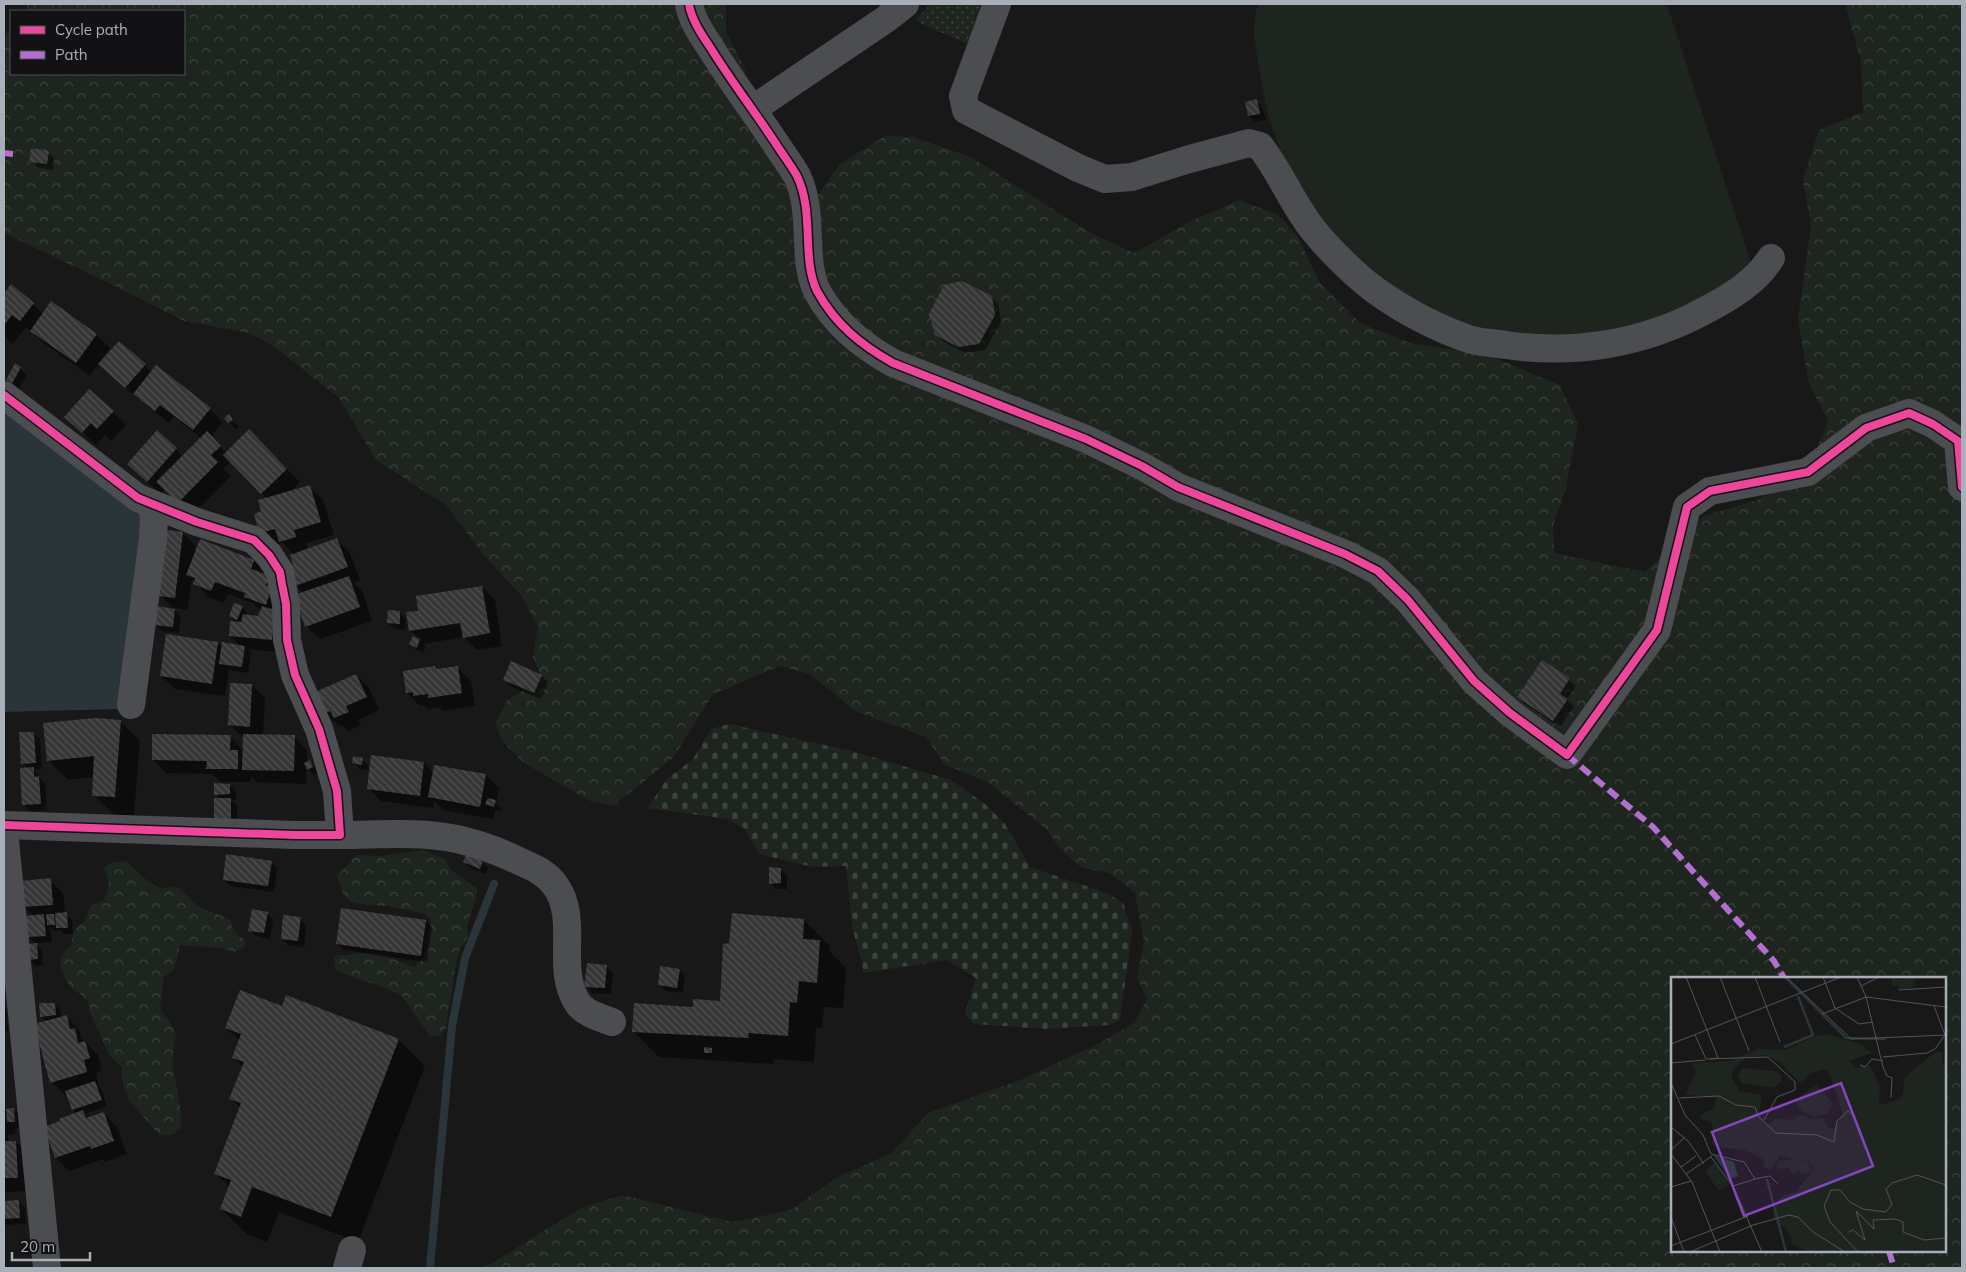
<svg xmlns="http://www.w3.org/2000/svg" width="1966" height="1272" viewBox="0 0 1966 1272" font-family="Mulish,sans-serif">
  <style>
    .grass { fill: url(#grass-dots) }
    .forest { fill: url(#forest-crowns); fill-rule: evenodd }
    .cemetery { fill: url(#cemetery-stones) }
    .pitch { fill: #1e251e }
    .water { fill: #2a353a }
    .shadow { fill: #0007 }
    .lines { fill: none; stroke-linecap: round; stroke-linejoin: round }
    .stream { stroke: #2a353a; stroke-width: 8 }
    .building { fill: url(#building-back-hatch) }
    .minor { stroke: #4c4d51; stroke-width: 28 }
    .quiet { stroke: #b36fd0; stroke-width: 6; stroke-dasharray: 12 6; stroke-linecap: butt }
    .cycleway-casing { stroke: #121214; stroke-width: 11 }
    .cycleway { stroke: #ed469a; stroke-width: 8 }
    .inset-river { fill: none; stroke: #2a353a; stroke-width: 2.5 }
    .inset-road { fill: none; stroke: #525458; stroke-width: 1 }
    .view { fill: #8446be; fill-opacity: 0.15; stroke: #8446be; stroke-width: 2.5 }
    .inset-edge { fill: none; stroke: #a9afb9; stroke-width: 2.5 }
  </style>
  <defs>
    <pattern id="grass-dots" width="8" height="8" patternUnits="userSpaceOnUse" patternTransform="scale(1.25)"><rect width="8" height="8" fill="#1e251e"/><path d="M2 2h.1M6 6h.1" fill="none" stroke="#3c423d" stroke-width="1.8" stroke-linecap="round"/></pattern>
    <pattern id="forest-crowns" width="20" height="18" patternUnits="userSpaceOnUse" patternTransform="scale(1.25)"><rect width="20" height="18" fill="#1e251e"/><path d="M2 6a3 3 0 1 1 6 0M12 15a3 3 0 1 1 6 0" fill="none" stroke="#3c423d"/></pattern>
    <pattern id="cemetery-stones" width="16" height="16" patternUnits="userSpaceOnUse" patternTransform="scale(1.25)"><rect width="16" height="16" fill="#1e251e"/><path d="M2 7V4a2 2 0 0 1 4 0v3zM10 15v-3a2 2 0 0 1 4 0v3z" fill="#3c423d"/></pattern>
    <pattern id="building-back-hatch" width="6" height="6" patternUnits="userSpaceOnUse" patternTransform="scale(1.25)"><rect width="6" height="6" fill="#363637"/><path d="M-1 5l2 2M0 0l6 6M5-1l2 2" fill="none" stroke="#505152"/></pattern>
  </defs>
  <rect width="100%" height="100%" fill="#181818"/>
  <polygon class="grass" points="930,4 983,4 968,44 919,23 917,19"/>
  <g class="forest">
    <path d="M28 4H726V32L745 69 747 111 784 170 790 200 815 199 840 164 885 136 913 137 971 157 1089 232 1134 253 1191 221 1239 200 1279 215 1299 239 1320 283 1360 323 1410 343 1488 355 1560 385 1578 424 1566 488 1553 526 1554 553 1645 572 1704 516 1760 499 1812 460 1828 421 1809 384 1798 320 1811 224 1803 180 1819 130 1863 112 1861 61 1845 4H1962V1268H479L489 1265 581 1208 622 1195 733 1222 791 1210 836 1178 892 1153 928 1113 1018 1081 1098 1044 1135 1022 1147 999 1137 978 1144 941 1135 893 1111 874 1081 867 1060 849 1047 830 989 783 944 764 926 737 857 712 809 674 781 666 713 694 673 758 613 806 590 801 524 763 502 741 495 723 507 701 542 678 533 657 538 628 521 595 483 554 446 505 376 460 339 398 272 345 249 333 184 321 115 286 4 233V37L11 29V74H184V11H26ZM1672 978H1945V1251H1672Z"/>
    <path d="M424 850 445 859 452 871 478 889 467 927 468 937 460 949 456 963 446 1028 440 1036H430L402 996 385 988 336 971 333 956 366 953 393 959 414 967C431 955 427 938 431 920L426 914 388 906 367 905 351 902 343 894 337 876 356 855 381 856Z"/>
    <path d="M126 861C135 869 150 886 161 888 166 888 172 887 177 887 185 892 191 901 198 906 208 912 220 914 231 920 232 930 236 935 245 940V947L234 952 219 948 180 945 174 970 164 976 160 1008 176 1032 173 1050V1066L181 1112V1127L173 1135H159L128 1099 123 1084 122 1068 108 1053 90 1012 88 1001 79 993 72 989 66 980 61 968 60 958 71 944 74 930 85 921 90 906 104 900 109 883 104 868 112 863Z"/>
  </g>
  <polygon class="cemetery" points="729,724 852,751 951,780 985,804 1005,824 1030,867 1107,893 1123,903 1132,931 1120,1020 1110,1025 1045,1029 974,1024 965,1014 976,978 947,960 863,973 862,962 852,927 846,866 813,867 759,854 745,829 727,819 648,808 666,780 693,759 711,729"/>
  <polygon class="pitch" points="1263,4 1667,4 1751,263 1729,281 1701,298 1637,326 1568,337 1514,334 1480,328 1437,313 1399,292 1362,266 1332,236 1284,160 1268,115 1261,80 1254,36 1255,16 1258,5"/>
  <polygon class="water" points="4,407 122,493 140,515 142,528 120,709 4,712"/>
  <g class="shadow">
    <polygon points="1256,101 1262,107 1266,120 1255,122 1249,116 1246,103"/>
    <polygon points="48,152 54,158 53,170 37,167 31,161"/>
    <polygon points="4,293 33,304 43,314 96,335 110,348 102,359 103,360 119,342 152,372 210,409 223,422 211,437 226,453 249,431 300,482 289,493 310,487 323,500 334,535 306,543 308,550 337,540 350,553 360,580 354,583 362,590 372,621 320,639 306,626 303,593 296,586 294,555 283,543 273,546 260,533 263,512 267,499 231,461 223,469 231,476 192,515 165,489 161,495 129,464 176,449 183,457 201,438 174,417 169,423 140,399 139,400 99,363 90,376 45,344 26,327 12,344 4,336"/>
    <polygon points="991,297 998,304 1001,322 985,350 965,353 943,341 936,334"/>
    <polygon points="15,365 27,375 19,389 7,380"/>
    <polygon points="113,412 126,425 111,441 105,435 96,445 66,417"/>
    <polygon points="229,416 239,427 235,429 226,418"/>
    <polygon points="183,533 196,546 195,553 254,561 269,577 285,653 248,649 251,653 248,673 229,670 225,696 175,689 161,676 218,643 223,648 240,646 230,636 237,623 230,616 242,607 248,614 247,616 259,617 262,611 252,603 228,594 224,603 208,597 192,579 188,610 173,608 160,595"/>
    <polygon points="482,587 495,600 502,646 477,650 464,637 423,644 426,647 423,653 417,650 411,644 413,638 421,641 410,630 419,612"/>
    <polygon points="175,610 181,616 179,633 162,631 155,625"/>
    <polygon points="399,612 406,619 405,630 395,629 388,623"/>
    <polygon points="1543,661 1576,686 1567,699 1574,706 1560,727 1525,704 1519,697"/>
    <polygon points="435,667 438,670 458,668 471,681 475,706 443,711 439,707 428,709 424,705 420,706 407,693"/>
    <polygon points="356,675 369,688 379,710 358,720 361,725 348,731 342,725 339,726 326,712"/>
    <polygon points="542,676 548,682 541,699 510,686 504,679"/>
    <polygon points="252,685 265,698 263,736 294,737 307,750 307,763 310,762 316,768 318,774 314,775 307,768 306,784 257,782 251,776 251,782 221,782 212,774 166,773 153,759 230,737 244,751 244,738 229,725"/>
    <polygon points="120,721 140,741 134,816 114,815 94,795 95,777 68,780 48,760"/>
    <polygon points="34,733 40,739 42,769 34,769 45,784 47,810 30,811 24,805 28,769 22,763"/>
    <polygon points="362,759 369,766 368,770 360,769 354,763"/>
    <polygon points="424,763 434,773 486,775 499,788 496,803 501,808 500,812 495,810 493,819 443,810 434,801 433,808 381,801 368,788"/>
    <polygon points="230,785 236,791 236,800 232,800 237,805 237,827 222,828 221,799 215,794"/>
    <polygon points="271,862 277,868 274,892 230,886 224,880"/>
    <polygon points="464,862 482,862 488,868 486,874 471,868"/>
    <polygon points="780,869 787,875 787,889 776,889 770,883"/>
    <polygon points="50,880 63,893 65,913 72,920 73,934 64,934 60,930 54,931 50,927 52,942 35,943 29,937 34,916 24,907"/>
    <polygon points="267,913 273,920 270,939 256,936 250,930"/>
    <polygon points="300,919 306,925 304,947 288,945 282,938"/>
    <polygon points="804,920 830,946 829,951 846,968 843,1008 824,1007 822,1028 816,1028 814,1062 773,1059 774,1064 659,1057 633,1031 694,1008 721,1002"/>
    <polygon points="425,921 432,927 427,962 344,950 337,944"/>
    <polygon points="36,944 42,951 43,965 35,966 29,959"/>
    <polygon points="606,966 613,973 611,994 592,993 586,986"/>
    <polygon points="679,970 685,976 683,993 666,991 659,984"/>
    <polygon points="287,997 399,1040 425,1066 358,1242 279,1212 267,1242 248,1235 221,1209 230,1187 216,1174 241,1108 231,1099 243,1067 233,1057 240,1041 226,1028 283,1008"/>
    <polygon points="54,1004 61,1010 61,1018 66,1016 79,1030 81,1037 98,1055 102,1071 96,1073 99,1086 98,1086 101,1089 107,1106 85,1114 89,1118 104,1113 117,1127 127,1154 105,1162 103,1159 69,1171 56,1158 77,1114 73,1110 67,1094 65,1095 51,1082 47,1022 41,1016"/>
    <polygon points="4,1006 7,1010 8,1031 4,1031"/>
    <polygon points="4,1109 8,1113 14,1110 20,1116 21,1127 15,1128 16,1134 8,1135 9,1142 16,1142 29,1155 31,1191 4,1192"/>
    <polygon points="19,1201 25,1208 26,1224 4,1225 4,1202"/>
  </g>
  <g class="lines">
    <polyline class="stream" points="430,1268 452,1026 465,958 494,884"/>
  </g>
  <g class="building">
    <polygon points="1257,99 1260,114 1248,116 1245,102"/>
    <polygon points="31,148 49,151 47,164 29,162"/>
    <polygon points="962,281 992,296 995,315 979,344 958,347 935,335 929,314 944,285"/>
    <polygon points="11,284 34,303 20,321 12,315 4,325 4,294"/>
    <polygon points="51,301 97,334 76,363 30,331"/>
    <polygon points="119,341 146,364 125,388 98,364"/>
    <polygon points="15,363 21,367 12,384 6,380"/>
    <polygon points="156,365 211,408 193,430 160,405 155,411 133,394"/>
    <polygon points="89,389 114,411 97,429 91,423 82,433 64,417"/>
    <polygon points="229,414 233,420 228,423 224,418"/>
    <polygon points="249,429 287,469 261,494 223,455"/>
    <polygon points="157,430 177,448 147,482 127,464"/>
    <polygon points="207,431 221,446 211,455 218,462 178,503 156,482"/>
    <polygon points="310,485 321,522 294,530 296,537 279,542 275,529 259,533 254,514 261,511 258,500"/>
    <polygon points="167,530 183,532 175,598 159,596"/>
    <polygon points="337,538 348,567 295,586 288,567 293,565 290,555"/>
    <polygon points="200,539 254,560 251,569 270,576 266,585 272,587 266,605 244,597 245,593 215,582 211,591 193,584 195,578 186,575"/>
    <polygon points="349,576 360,607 305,627 294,595"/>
    <polygon points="482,586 490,633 463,638 460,623 409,631 406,612 418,611 416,596"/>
    <polygon points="234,603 243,606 237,620 229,616"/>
    <polygon points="156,606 175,609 173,627 154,625"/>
    <polygon points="262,606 275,610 272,640 229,636 230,621 241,622 243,614 258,616"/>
    <polygon points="388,610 400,611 400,624 387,623"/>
    <polygon points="166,634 218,642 212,684 160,676"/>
    <polygon points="413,636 420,639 417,648 409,644"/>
    <polygon points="222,642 245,646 242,667 219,664"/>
    <polygon points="1542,660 1570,678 1560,694 1568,699 1553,721 1517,697"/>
    <polygon points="511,661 542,675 534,693 503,680"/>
    <polygon points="435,666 436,669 458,666 462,693 428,698 428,694 413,696 413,692 406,693 403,671"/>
    <polygon points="356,674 367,697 346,706 349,712 334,718 330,711 325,713 315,692"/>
    <polygon points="230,683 252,684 250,727 228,725"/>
    <polygon points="95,718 121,720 115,797 92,796 94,756 47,761 43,723"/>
    <polygon points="19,732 34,732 36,763 21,764"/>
    <polygon points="152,734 231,735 230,750 238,750 238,769 206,769 207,761 152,760"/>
    <polygon points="243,734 295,735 294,771 242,770"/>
    <polygon points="371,755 424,762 420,796 367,789"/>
    <polygon points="353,756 363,758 362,765 352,763"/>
    <polygon points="310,760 313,767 307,770 304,763"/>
    <polygon points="434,765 486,774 480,807 428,797"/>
    <polygon points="34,767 34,777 39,776 41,804 22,805 20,768"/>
    <polygon points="214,783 230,784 230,794 214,795"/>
    <rect x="214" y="798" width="17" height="24"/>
    <polygon points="488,798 496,800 494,807 485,804"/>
    <polygon points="226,854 272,861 268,886 223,880"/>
    <polygon points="466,855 483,861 480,869 463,862"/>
    <polygon points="769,867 781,868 781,883 769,884"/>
    <polygon points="51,878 53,905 23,907 21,881"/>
    <polygon points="341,908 426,920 421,956 336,944"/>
    <polygon points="252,909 268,912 264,933 248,931"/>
    <polygon points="67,912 68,928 56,928 55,913"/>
    <polygon points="732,913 804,919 803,939 820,940 817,983 799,981 797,1003 790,1002 788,1036 748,1033 749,1038 632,1032 634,1003 693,1007 693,999 720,1001 723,944 729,943"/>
    <polygon points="44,914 46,936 27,937 26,916"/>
    <polygon points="46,914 54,914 55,925 47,925"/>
    <polygon points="283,915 301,917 298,941 281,939"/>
    <polygon points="37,943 38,959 28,960 26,944"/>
    <polygon points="587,963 607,965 605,988 584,987"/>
    <polygon points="660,966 680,969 677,988 658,985"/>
    <polygon points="240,990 282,1006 286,995 399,1039 331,1217 252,1187 241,1217 220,1209 231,1180 214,1174 241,1103 229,1099 244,1062 232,1058 241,1034 225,1028"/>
    <polygon points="39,1003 55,1003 56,1015 40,1017"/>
    <polygon points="67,1015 70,1029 75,1028 78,1043 85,1041 90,1058 84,1060 87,1072 50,1083 34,1024"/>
    <polygon points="704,1047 712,1048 712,1053 704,1053"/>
    <polygon points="95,1081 102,1100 72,1110 65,1091"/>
    <polygon points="14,1108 15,1122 7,1122 6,1109"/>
    <polygon points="83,1110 86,1118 104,1112 114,1141 91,1149 90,1146 55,1158 44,1127 60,1121 59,1119"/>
    <polygon points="4,1141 16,1141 18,1178 4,1178"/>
    <polygon points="19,1200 20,1218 4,1219 4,1201"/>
  </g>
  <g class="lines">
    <g class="minor">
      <path d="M689 4C691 19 702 35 710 47 731 81 755 112 776 144 783 155 791 165 797 176 815 213 801 258 817 291 835 324 861 345 893 363L1086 439 1142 466 1178 487 1345 554 1378 571 1408 600 1474 681 1510 713 1567 755 1657 630 1687 507 1710 491 1808 472 1866 428 1909 413 1933 424 1958 441 1962 487"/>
      <path d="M997 4 963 96 966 110 1078 168 1105 179 1132 177 1186 160 1249 143 1260 146C1277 168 1288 193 1304 217 1317 238 1354 275 1375 290 1402 310 1440 330 1472 340 1483 343 1495 343 1506 345 1574 355 1643 344 1704 311 1729 298 1755 283 1771 258"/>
      <polyline points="753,109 886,19 905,4"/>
      <polyline points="4,395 138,498 197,522 254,540 269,555 280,572 282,584 286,604 287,640 295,675 319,729 337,791 340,835 296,835 4,825"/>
      <polyline points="131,705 153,538 154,515 150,503"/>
      <polyline points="4,830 47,1268"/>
      <path d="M340 835C378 835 419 831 457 839 479 844 501 852 521 862 535 868 546 873 555 885 580 919 555 967 577 1002 583 1013 601 1018 612 1022"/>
      <polyline points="347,1268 352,1250"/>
    </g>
    <g class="quiet">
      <polyline points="4,153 13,154"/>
      <polyline points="1567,755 1653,827 1774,961 1784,978"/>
      <polyline points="1889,1251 1894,1268"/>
    </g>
    <defs>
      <g id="cycleway">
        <path d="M689 4C691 19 702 35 710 47 731 81 755 112 776 144 783 155 791 165 797 176 815 213 801 258 817 291 835 324 861 345 893 363L1086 439 1142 466 1178 487 1345 554 1378 571 1408 600 1474 681 1510 713 1567 755 1657 630 1687 507 1710 491 1808 472 1866 428 1909 413 1933 424 1958 441 1962 487"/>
        <polyline points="4,395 138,498 197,522 254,540 269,555 280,572 282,584 286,604 287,640 295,675 319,729 337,791 340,835 296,835 4,825"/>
      </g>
    </defs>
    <use href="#cycleway" class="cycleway-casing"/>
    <use href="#cycleway" class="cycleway"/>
  </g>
  <g transform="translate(1671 977)">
    <rect width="275" height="275" fill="#181818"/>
    <path d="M222 0 229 3 243 0 244 7 240 11 228 12 227 8 220 10ZM155 57 190 67 201 76 178 84 185 91 199 88 209 110 208 124 211 128 228 122 232 116 233 103 240 94 265 75H272L271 88 275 89V275H140L122 268 115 250 108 249 102 241 103 229 112 218 124 215 140 196 142 192 138 185 109 179 100 193 92 190 94 186 90 181 73 173 44 170 41 166 43 155 40 145 28 141 34 135 43 132 45 120 14 118 25 95 20 89 22 86 59 84 87 72 116 73 141 60ZM95 78 109 85 129 106 140 96 154 92 158 95 172 137 164 151 157 152 153 141 139 142 130 137 122 143 105 141 98 148 93 144 88 136 91 118 68 114 60 98 64 90 75 81Z" fill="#1e251e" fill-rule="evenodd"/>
    <path d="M123 182 138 186 140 194 131 198 128 194 122 197 118 191 104 192 107 184Z" fill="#1e251e"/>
    <path d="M72 91 104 94 110 98V105L103 111 70 106 66 98ZM146 107 163 128 155 137 143 140 132 135 124 124ZM44 185 60 206 48 214 34 194Z" fill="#1e251e"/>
    <path d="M42 178 63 185 67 199 59 202Z" fill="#2a353a"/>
    <path class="inset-river" d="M114 0 175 61 215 62M113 70 142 58 127 19M96 202 115 275"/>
    <path class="inset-road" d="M15 0 47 81 40 82M49 0 78 74M84 0 109 65M115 0 180 62 275 58M152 0 164 31 188 47 202 45M186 0 195 20 212 90 216 99 221 101 220 120M190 9 208 0M228 13 275 10M263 29 274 58M151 37 195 20 275 30M24 58 35 82 97 80 124 105V113L106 120 93 143M0 67 170 0M212 80 256 76 264 72 274 58M0 86 34 83M189 88 194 90 201 82 212 84M0 106 14 138 32 158 40 177 73 185 84 202 62 209M8 121 48 119 65 128 84 130 87 139 105 156 146 158 163 165 166 144 177 134 183 139M0 150 17 164 33 187M0 173 13 161M0 177 21 205 49 275M40 180 62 209 91 275M10 190 25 179M15 197 41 179M84 202 99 199 107 207M0 210 20 204M0 240 13 275M178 255 182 253 194 263 185 234 203 252 202 243 224 242 232 245V255L253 263 275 261M0 269 77 239M19 275 82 248 118 238 127 240 142 255 174 275M187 275 159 245 153 229 160 213H169L179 225 192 232 215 235 221 227 215 212 221 206 246 198 275 208"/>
    <path class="view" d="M170 106 202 189 73 239 41 155Z"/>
    <rect width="275" height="275" class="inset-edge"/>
  </g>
  <rect width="1966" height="1272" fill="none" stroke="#a9afb9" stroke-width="10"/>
  <rect x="10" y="10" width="175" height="65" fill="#121214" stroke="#4e5156"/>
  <rect x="20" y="26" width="25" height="8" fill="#ed469a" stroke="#4e5156"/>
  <text x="55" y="35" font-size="15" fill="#a9afb9">Cycle path</text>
  <rect x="20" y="51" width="25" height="8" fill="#b36fd0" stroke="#4e5156"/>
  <text x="55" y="60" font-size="15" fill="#a9afb9">Path</text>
  <path d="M12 1252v8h78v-8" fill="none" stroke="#a9afb9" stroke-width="2.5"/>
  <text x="20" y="1252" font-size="15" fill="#a9afb9" stroke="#121214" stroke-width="4" paint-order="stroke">20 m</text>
</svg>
